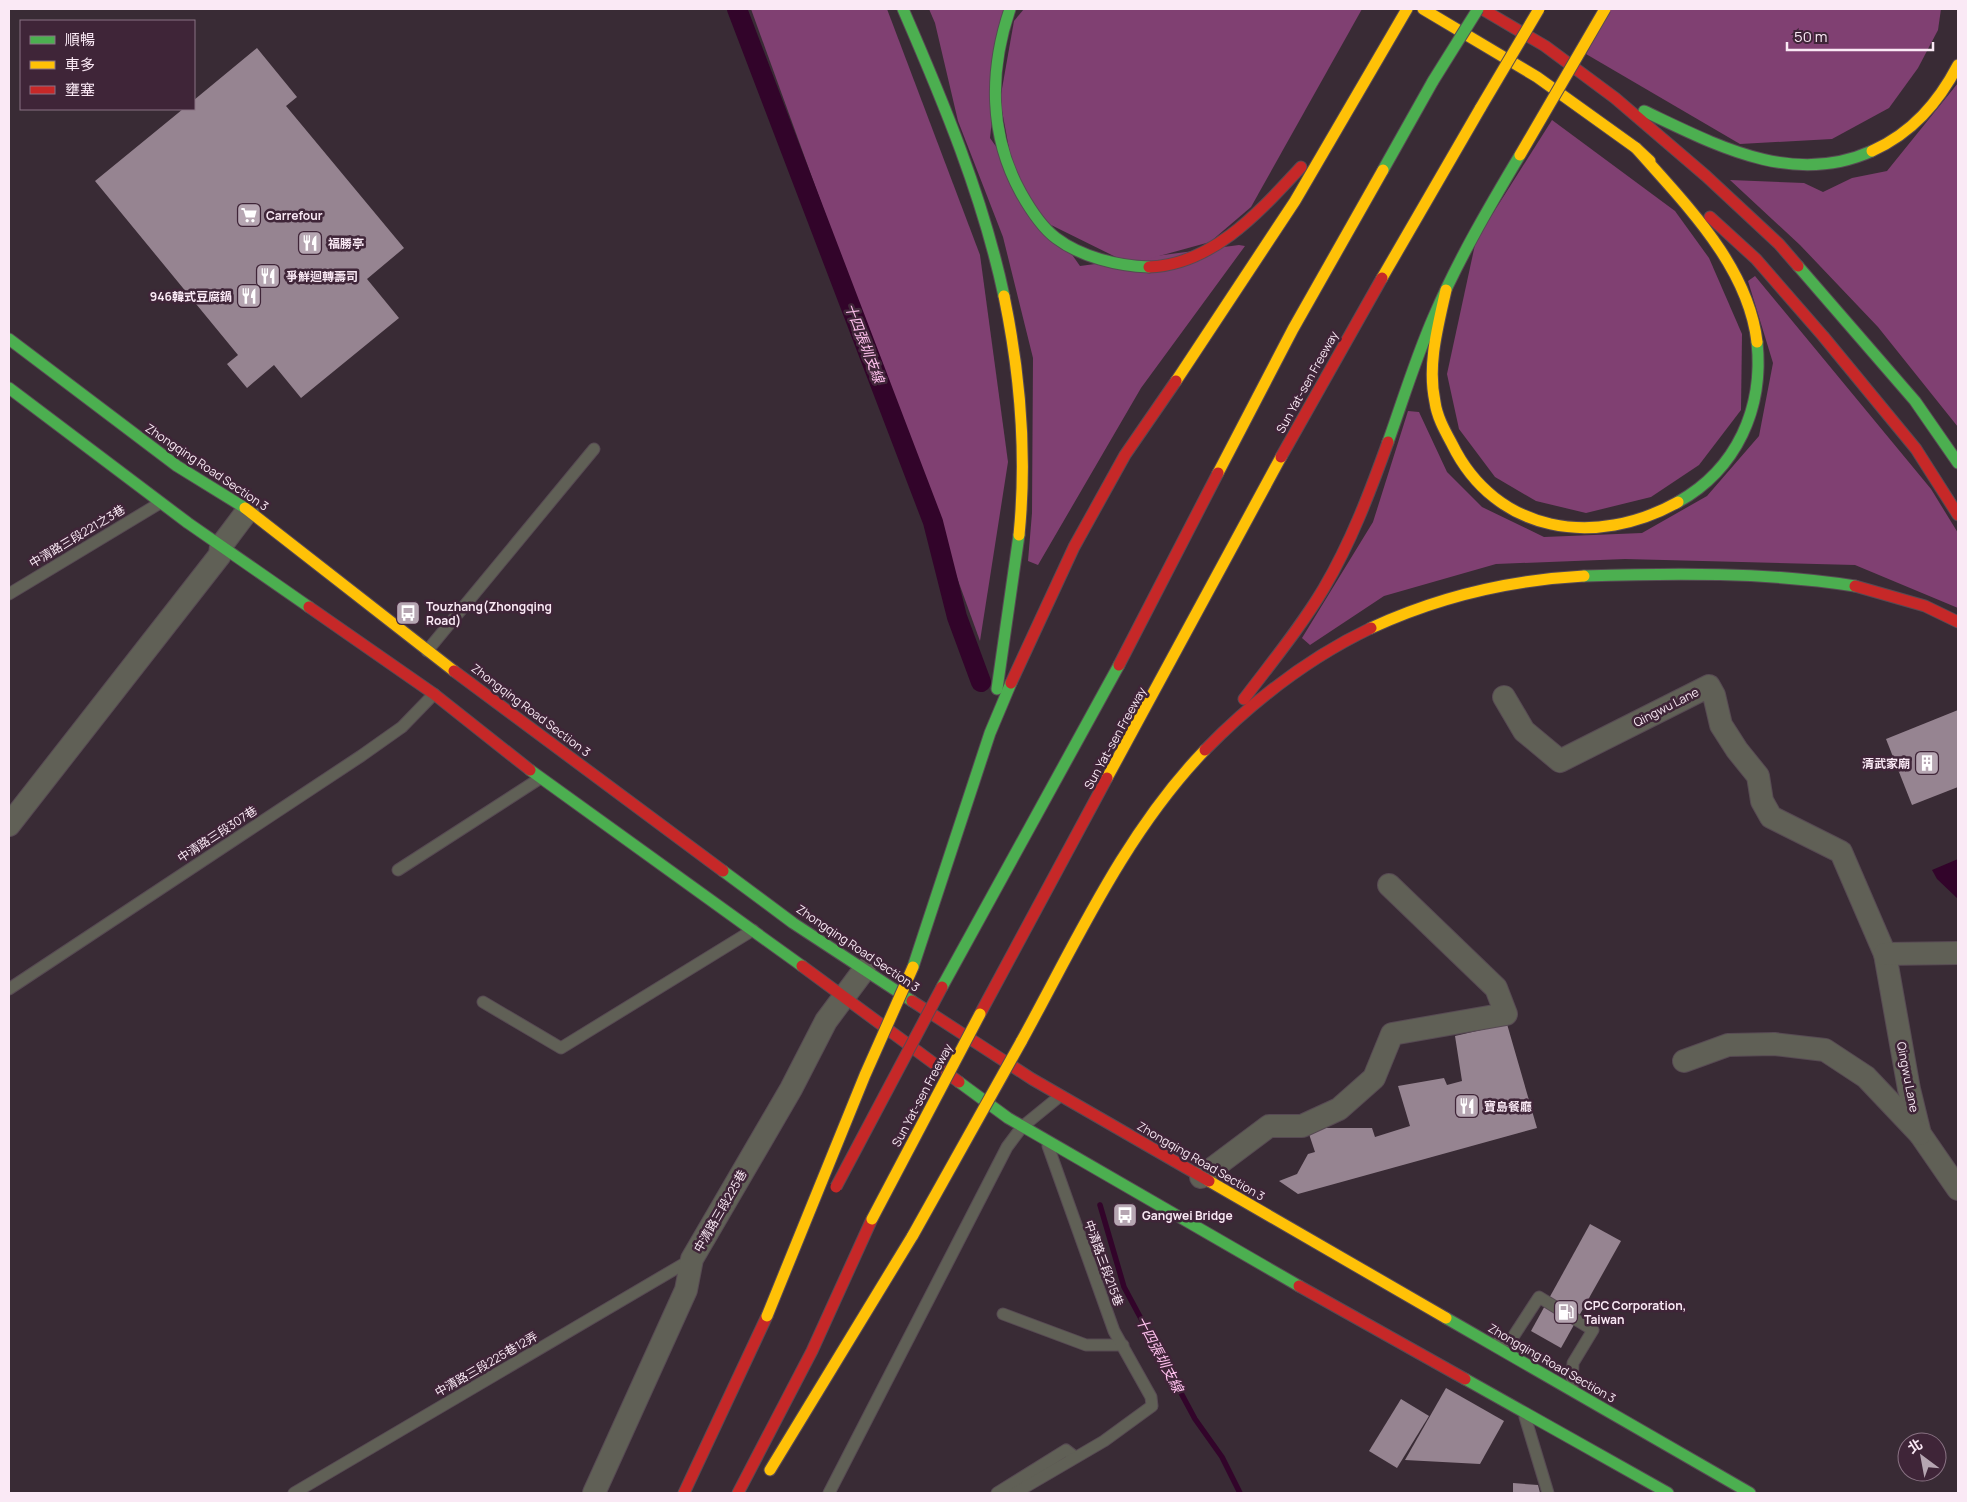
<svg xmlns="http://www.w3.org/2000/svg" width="1967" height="1502" viewBox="0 0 1967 1502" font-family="Manrope,'Noto Sans TC',sans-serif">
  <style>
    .forest { fill: #804072 }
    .water { fill: #32042a }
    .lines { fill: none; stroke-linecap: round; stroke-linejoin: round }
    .stream { stroke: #32042a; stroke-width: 5.5 }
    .canal { stroke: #32042a; stroke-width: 20 }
    .building { fill: #968491 }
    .lane-casing { stroke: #574a53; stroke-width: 13 }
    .street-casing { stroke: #574a53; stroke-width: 24 }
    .fast-casing { stroke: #574a53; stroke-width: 13 }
    .slow-casing { stroke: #574a53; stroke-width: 13 }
    .jam-casing { stroke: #574a53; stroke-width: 13 }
    .lane { stroke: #606056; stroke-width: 11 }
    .street { stroke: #606056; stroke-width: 22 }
    .fast { stroke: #4caf50; stroke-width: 11 }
    .slow { stroke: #ffc107; stroke-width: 11 }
    .jam { stroke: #c62828; stroke-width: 11 }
    .fast-bridge-casing { stroke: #574a53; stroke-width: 13; stroke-linecap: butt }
    .slow-bridge-casing { stroke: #574a53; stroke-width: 13; stroke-linecap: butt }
    .jam-bridge-casing { stroke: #574a53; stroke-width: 13; stroke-linecap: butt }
    .fast-bridge { stroke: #4caf50; stroke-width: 11 }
    .slow-bridge { stroke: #ffc107; stroke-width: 11 }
    .jam-bridge { stroke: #c62828; stroke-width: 11 }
    .labels { text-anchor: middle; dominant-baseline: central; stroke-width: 5; stroke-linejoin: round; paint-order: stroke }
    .poi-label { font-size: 12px; font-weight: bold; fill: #fae9f5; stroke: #3f2538; text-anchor: start }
    .street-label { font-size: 12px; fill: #fae9f5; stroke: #3f2538 }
    .water-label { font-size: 14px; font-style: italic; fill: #fec0ed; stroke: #3f2538 }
  </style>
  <rect width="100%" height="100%" fill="#392b35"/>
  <g class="forest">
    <polygon points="751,9 887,9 980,255 1008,462 980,641"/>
    <polygon points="929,9 1004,9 990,138 1080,266 1239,245 1245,246 1141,388 1038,565 1028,561 1032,513 1033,358 1003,237 958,121 935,23"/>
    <polygon points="1024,9 1362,9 1251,207 1210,242 1130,264 1045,222 1014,175 1000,100 1014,21"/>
    <polygon points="1610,9 1941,9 1938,30 1918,68 1889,108 1832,139 1740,144 1586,54"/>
    <polygon points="1958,83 1958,427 1878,327 1800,245 1730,180 1804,183 1823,192 1852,178 1887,171"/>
    <polygon points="1552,120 1675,211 1709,258 1742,334 1741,410 1699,465 1651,497 1586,513 1536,501 1495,477 1459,429 1447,374 1476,240"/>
    <polygon points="1755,276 1931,489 1958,533 1958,608 1855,565 1625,559 1496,564 1384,596 1310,645 1302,638 1373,522 1408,411 1419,412 1447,472 1482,507 1544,537 1642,533 1707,496 1759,436 1773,363 1748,281"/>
  </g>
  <polygon class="water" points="1958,859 1958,899 1937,879 1932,870"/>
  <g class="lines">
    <polyline class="stream" points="1100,1205 1124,1287 1195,1419 1222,1457 1240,1493"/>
    <polyline class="canal" points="737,9 933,522 957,617 981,682"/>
  </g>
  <g class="building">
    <polygon points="257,48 297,97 286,106 404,248 367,279 399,318 301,398 274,365 247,388 227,364 238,355 95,181 183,109 194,109 194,100"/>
    <polygon points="1958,710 1958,787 1912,805 1886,739"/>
    <polygon points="1507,1024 1537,1128 1298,1194 1279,1181 1297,1174 1308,1154 1315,1152 1307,1128 1372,1128 1375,1137 1410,1126 1398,1086 1444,1078 1447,1085 1462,1081 1455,1036"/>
    <polygon points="1590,1224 1621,1241 1561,1348 1531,1331"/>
    <polygon points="1446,1388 1504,1421 1480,1464 1405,1460"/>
    <polygon points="1401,1399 1429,1416 1397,1468 1369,1451"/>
    <polygon points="1513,1483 1538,1485 1540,1493 1513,1493"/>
  </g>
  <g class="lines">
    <defs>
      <g id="lane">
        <polyline points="9,594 160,503"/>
        <polyline points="427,651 594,449"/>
        <polyline points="398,870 539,779"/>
        <polyline points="9,989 361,756 402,727 434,694"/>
        <polyline points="483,1002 561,1048 753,930"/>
        <polyline points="1003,1314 1086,1345 1123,1345"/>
        <polyline points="1498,1342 1511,1340 1539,1297 1593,1330 1573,1363 1572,1390"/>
        <polyline points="1525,1417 1548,1493"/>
        <polyline points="294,1493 692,1259"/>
        <polyline points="829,1493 1007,1147 1022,1127 1060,1096"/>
        <polyline points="997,1493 1066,1450 1075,1457"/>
        <polyline points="1015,1493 1104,1441 1152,1406 1151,1397 1114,1331 1048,1146"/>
      </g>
      <g id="street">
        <polyline points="1504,697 1524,731 1560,761 1709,686 1714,695 1721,725 1737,750 1758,776 1762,801 1771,817 1841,852 1885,954 1909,1089 1920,1134 1958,1189"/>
        <polyline points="9,825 220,555 221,546 248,510"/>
        <polyline points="1885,954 1958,953"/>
        <polyline points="1684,1061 1728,1045 1774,1044 1825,1050 1866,1077 1920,1134"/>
        <polyline points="1201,1177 1269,1126 1302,1126 1339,1109 1374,1078 1392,1034 1506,1014 1496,988 1389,885"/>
        <polyline points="594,1493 686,1290 692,1259 791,1089 826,1021 864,970"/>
      </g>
      <g id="fast">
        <path d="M903 9C943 101 983 197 1004 296"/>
        <path d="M1010 9C989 71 989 135 1021 193 1030 209 1041 227 1056 238 1081 257 1118 266 1149 267"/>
        <path d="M1644 111C1716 145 1792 187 1872 151"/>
        <polyline points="1383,170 1433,81"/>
        <polyline points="1798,266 1915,401 1958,463"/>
        <polyline points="9,339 177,466 245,508"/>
        <polyline points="9,388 188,523 309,607"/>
        <path d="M1388 442C1403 400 1416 357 1434 316 1458 260 1489 207 1520 155"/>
        <path d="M1678 502C1737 469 1764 408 1757 342"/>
        <path d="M1584 576C1674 573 1766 572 1855 586"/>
        <polyline points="997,689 1019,535"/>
        <polyline points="530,770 802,966"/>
        <polyline points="723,871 793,923 912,1001"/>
        <polyline points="913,967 990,733 1011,683"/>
        <polyline points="942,987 1119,665"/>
        <polyline points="959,1082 1008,1118 1299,1286"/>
        <polyline points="1446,1318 1750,1493"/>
        <polyline points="1465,1379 1668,1493"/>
      </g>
      <g id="slow">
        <polyline points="1423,9 1537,77 1636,148 1650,161"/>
        <path d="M1636 148C1684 203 1748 265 1757 342"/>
        <path d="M1872 151C1912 133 1938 103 1958 65"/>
        <polyline points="1382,278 1481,107"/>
        <path d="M1446 290C1438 326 1427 365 1435 402 1437 417 1445 431 1452 444 1496 534 1596 548 1678 502"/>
        <path d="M1004 296C1020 373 1027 455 1019 535"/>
        <polyline points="1176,381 1295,201 1407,9"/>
        <polyline points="1218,473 1293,329 1383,170"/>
        <polyline points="245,508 454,671"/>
        <path d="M1371 628C1438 597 1509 580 1584 576"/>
        <polyline points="1107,778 1281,457"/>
        <path d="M1021 1042C1076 942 1125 833 1205 750"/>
        <polyline points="1209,1181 1446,1318"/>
        <polyline points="770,1470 913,1235"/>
      </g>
      <g id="jam">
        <polyline points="1482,9 1545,46 1615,98 1706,176 1779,244 1798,266"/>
        <polyline points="1710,217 1756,259 1823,336 1916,449 1958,515"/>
        <path d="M1149 267C1213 265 1261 210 1301 167"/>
        <polyline points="1281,457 1382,278"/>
        <polyline points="1855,586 1925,606 1958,622"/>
        <polyline points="309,607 434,694 530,770"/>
        <polyline points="1119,665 1218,473"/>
        <polyline points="454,671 723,871"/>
        <polyline points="1011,683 1074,547 1125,455 1176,381"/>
        <path d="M1244 699C1271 663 1301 627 1324 588 1351 542 1370 492 1388 442"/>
        <path d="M1205 750C1253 701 1308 658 1371 628"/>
        <polyline points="802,966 959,1082"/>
        <polyline points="912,1001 1032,1079 1209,1181"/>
        <polyline points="980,1014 1107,778"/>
        <polyline points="1299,1286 1465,1379"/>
        <polyline points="684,1493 767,1316"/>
        <polyline points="738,1493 812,1351 872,1219"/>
      </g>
    </defs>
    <use href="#lane" class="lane-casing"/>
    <use href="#street" class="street-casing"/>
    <use href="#fast" class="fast-casing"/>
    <use href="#slow" class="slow-casing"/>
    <use href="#jam" class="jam-casing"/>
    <use href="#lane" class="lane"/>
    <use href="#street" class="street"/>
    <use href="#fast" class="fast"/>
    <use href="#slow" class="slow"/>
    <use href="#jam" class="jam"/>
    <defs>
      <polyline id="fast-bridge" points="1433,81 1478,9"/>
      <g id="slow-bridge">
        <polyline points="1481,107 1539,9"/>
        <polyline points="1520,155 1605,9"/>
        <polyline points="872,1219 980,1014"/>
        <polyline points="913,1235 1021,1042"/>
        <polyline points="767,1316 865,1075 913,967"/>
      </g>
      <polyline id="jam-bridge" points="836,1187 942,987"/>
    </defs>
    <use href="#fast-bridge" class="fast-bridge-casing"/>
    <use href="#slow-bridge" class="slow-bridge-casing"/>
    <use href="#jam-bridge" class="jam-bridge-casing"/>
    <use href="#fast-bridge" class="fast-bridge"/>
    <use href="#slow-bridge" class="slow-bridge"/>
    <use href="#jam-bridge" class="jam-bridge"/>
  </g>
  <defs>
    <symbol id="supermarket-square" viewBox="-11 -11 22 22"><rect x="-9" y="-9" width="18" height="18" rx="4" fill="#b6a6b2" stroke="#3f2538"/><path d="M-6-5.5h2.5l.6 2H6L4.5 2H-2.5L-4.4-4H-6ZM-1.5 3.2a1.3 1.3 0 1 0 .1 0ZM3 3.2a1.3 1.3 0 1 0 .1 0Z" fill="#fff"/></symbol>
    <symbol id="restaurant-square" viewBox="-11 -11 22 22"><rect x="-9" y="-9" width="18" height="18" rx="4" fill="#b6a6b2" stroke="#3f2538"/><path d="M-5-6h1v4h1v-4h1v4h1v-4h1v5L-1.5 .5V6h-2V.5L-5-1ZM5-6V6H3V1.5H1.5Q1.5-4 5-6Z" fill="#fff"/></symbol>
    <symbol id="bus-square" viewBox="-11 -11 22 22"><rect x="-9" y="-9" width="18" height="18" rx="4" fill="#b6a6b2" stroke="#3f2538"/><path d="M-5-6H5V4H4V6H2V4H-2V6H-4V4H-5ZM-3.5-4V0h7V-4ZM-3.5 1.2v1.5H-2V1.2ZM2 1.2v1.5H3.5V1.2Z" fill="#fff"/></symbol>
    <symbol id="building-square" viewBox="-11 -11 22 22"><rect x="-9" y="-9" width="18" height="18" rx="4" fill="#b6a6b2" stroke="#3f2538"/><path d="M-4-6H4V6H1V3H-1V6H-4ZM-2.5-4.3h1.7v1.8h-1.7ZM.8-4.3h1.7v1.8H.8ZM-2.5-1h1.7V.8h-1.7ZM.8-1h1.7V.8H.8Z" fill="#fff"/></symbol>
    <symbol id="fuel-square" viewBox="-11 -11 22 22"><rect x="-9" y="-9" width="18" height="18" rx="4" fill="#b6a6b2" stroke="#3f2538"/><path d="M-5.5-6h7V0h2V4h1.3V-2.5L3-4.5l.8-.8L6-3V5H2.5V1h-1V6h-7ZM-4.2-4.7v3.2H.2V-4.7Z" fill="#fff"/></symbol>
  </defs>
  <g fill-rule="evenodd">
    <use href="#supermarket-square" x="235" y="201" width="28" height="28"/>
    <use href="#restaurant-square" x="296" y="229" width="28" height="28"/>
    <use href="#restaurant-square" x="254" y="262" width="28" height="28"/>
    <use href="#restaurant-square" x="235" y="282" width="28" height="28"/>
    <use href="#bus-square" x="394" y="599" width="28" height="28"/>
    <use href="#building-square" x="1913" y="749" width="28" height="28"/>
    <use href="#restaurant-square" x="1453" y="1092" width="28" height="28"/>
    <use href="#bus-square" x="1111" y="1201" width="28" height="28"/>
    <use href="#fuel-square" x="1552" y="1298" width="28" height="28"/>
  </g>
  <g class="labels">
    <g class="poi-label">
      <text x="266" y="215">Carrefour</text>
      <text x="328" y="243">福勝亭</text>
      <text x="286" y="276">爭鮮迴轉壽司</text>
      <text x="232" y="296" text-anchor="end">946韓式豆腐鍋</text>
      <text x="426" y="606">Touzhang(Zhongqing<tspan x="426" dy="14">Road)</tspan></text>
      <text x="1910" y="763" text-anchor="end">清武家廟</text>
      <text x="1484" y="1106">寶島餐廳</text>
      <text x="1142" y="1215">Gangwei Bridge</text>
      <text x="1584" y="1305">CPC Corporation,<tspan x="1584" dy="14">Taiwan</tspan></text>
    </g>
    <g class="street-label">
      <text transform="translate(1307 382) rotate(-61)">Sun Yat-sen Freeway</text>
      <text transform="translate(207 467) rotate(34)">Zhongqing Road Section 3</text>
      <text transform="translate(77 536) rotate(-31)">中清路三段221之3巷</text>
      <text transform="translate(1666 707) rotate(-27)">Qingwu Lane</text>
      <text transform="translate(531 710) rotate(37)">Zhongqing Road Section 3</text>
      <text transform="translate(1115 738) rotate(-61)">Sun Yat-sen Freeway</text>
      <text transform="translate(217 834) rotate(-33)">中清路三段307巷</text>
      <text transform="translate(858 948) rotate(34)">Zhongqing Road Section 3</text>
      <text transform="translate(1908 1077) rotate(79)">Qingwu Lane</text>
      <text transform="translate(922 1095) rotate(-62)">Sun Yat-sen Freeway</text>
      <text transform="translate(1201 1161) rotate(30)">Zhongqing Road Section 3</text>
      <text transform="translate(720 1211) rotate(-60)">中清路三段225巷</text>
      <text transform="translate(1104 1263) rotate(70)">中清路三段215巷</text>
      <text transform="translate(1552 1363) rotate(30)">Zhongqing Road Section 3</text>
      <text transform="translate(486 1364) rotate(-30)">中清路三段225巷12弄</text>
    </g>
    <g class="water-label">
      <text transform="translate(865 343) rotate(69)">十四張圳支線</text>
      <text transform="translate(1160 1354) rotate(62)">十四張圳支線</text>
    </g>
  </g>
  <rect width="1967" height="1502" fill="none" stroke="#fae9f5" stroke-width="20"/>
  <rect x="20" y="20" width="175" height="90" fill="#3f2538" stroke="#8a7384"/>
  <rect x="30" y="36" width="25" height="8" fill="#4caf50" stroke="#8a7384"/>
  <text x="65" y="45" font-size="15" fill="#fae9f5">順暢</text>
  <rect x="30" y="61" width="25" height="8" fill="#ffc107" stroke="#8a7384"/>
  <text x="65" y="70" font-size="15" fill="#fae9f5">車多</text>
  <rect x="30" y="86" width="25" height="8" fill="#c62828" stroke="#8a7384"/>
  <text x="65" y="95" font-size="15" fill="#fae9f5">壅塞</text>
  <g transform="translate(1922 1457) rotate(328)"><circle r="24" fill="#3f2538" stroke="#8a7384"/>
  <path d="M0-4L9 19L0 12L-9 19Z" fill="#b6a6b2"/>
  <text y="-8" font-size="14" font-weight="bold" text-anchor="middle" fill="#fae9f5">北</text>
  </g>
  <path d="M1787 42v8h146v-8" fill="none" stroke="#fae9f5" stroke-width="2.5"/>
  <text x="1794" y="42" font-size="15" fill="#fae9f5" stroke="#3f2538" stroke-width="4" paint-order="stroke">50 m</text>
</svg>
